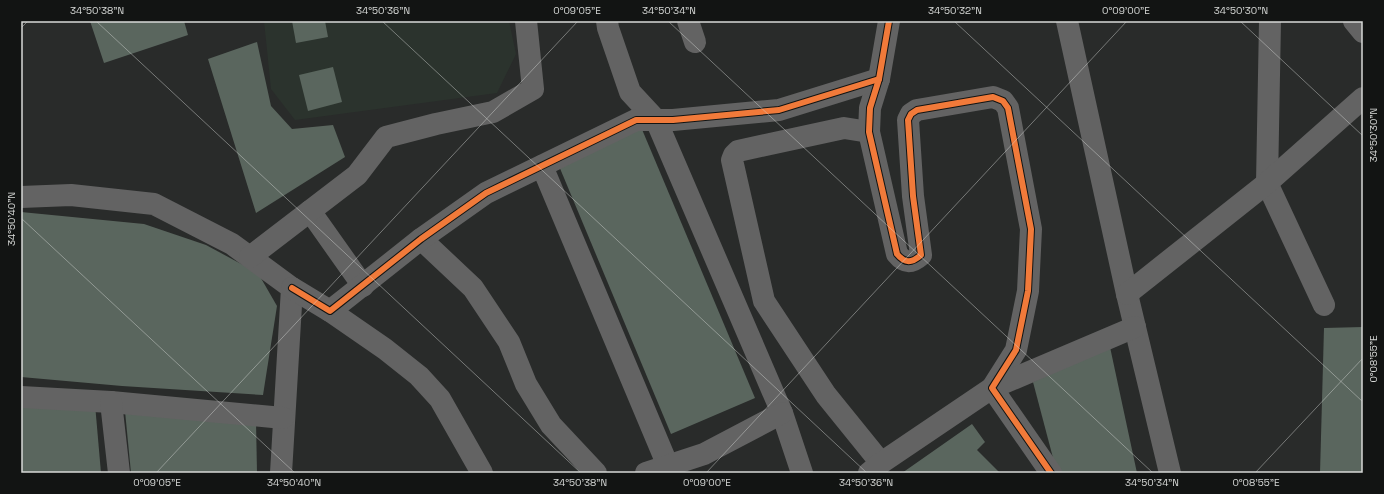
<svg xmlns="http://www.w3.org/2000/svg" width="1384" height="494" viewBox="0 0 1384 494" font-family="'Space Grotesk',sans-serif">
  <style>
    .built { fill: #2b332d }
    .building { fill: #5a665e }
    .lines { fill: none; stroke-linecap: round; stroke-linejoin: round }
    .minor { stroke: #636363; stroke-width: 22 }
    .cycleway-casing { stroke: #121413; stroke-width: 8 }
    .cycleway { stroke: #f17a3a; stroke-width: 6 }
    .ticks { fill: none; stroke: #d7d9d7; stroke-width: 1; stroke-opacity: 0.45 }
    .neatline { fill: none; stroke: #d7d9d7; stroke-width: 1.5 }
    .ticks-label { font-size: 10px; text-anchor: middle; fill: #d7d9d7 }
  </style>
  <rect width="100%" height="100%" fill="#292b2a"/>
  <polygon class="built" points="264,21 509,21 516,54 497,93 295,120 271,89"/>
  <g class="building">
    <polygon points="90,21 184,21 188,35 104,63"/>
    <polygon points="292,21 325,21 328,37 296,43"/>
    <polygon points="257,42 271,106 292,129 333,125 345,157 256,213 208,59"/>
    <polygon points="333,67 342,102 308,111 299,75"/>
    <polygon points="641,127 755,398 671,434 559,166"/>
    <polygon points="21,212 144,224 206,245 258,273 277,306 263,395 122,386 21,377"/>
    <polygon points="1363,327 1363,473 1320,473 1324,328"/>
    <polygon points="1110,347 1137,473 1057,473 1033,382"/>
    <polygon points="21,400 95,404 101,473 21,473"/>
    <polygon points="125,411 256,421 257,473 131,473"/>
    <polygon points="972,424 985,442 977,450 1000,473 902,473"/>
  </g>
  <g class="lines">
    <g class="minor">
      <polyline points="607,21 608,28 630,92 656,120 782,413 802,473"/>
      <polyline points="688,21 695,42"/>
      <path d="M889 21 879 79 870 108 869 132 897 254C905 264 912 263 921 255L913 196 908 120 911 114 917 110 993 97 1003 101 1008 108 1031 229 1028 291 1016 350 992 388 1051 473"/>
      <polyline points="1067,21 1127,294 1170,473"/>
      <polyline points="1270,21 1267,183 1324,305"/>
      <polyline points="1354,21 1363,32"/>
      <polyline points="869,132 844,128 738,151 734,155 732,160 764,301 826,395 881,463"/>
      <polyline points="542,166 668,466"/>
      <polyline points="21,197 71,195 154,204 232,244 292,288 281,473"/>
      <polyline points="310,211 363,286"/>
      <polyline points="421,239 473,288 509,342 526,384 551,425 596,473"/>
      <polyline points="250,257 357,175 386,137 436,124 493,112 533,89 526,21"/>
      <polyline points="292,288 330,311 421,239 486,193 636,120 673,120 779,110 879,79"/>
      <polyline points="1127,294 1267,183 1363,98"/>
      <polyline points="330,311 385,349 419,376 440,399 482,473"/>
      <polyline points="21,397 111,402 283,418"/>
      <polyline points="111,402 119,473"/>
      <polyline points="646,473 704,454 782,413"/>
      <polyline points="869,473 881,463 992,388 1135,327"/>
    </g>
    <defs>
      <g id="cycleway">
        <path d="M889 21 879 79 870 108 869 132 897 254C905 264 912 263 921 255L913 196 908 120 911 114 917 110 993 97 1003 101 1008 108 1031 229 1028 291 1016 350 992 388 1051 473"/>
        <polyline points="292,288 330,311 421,239 486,193 636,120 673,120 779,110 879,79"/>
      </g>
    </defs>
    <use href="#cycleway" class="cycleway-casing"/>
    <use href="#cycleway" class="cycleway"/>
  </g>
  <path class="ticks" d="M96 21 581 473M382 21 867 473M668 21 1153 473M954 21 1363 402M1240 21 1363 136M21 28 28 21M21 218 295 473M156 473 578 21M706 473 1127 21M1255 473 1363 358"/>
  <rect width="1384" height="494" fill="none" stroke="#121413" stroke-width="44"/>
  <rect x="22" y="22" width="1340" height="450" class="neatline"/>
  <g class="ticks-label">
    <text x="97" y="14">34°50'38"N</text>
    <text x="383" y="14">34°50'36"N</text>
    <text x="577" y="14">0°09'05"E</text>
    <text x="669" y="14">34°50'34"N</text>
    <text x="955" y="14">34°50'32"N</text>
    <text x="1126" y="14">0°09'00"E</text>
    <text x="1241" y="14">34°50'30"N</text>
    <text transform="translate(1373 135) rotate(-90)" y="4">34°50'30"N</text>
    <text transform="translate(11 219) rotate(-90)" y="4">34°50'40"N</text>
    <text transform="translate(1373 359) rotate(-90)" y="4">0°08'55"E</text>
    <text x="157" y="486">0°09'05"E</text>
    <text x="294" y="486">34°50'40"N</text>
    <text x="580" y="486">34°50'38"N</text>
    <text x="707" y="486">0°09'00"E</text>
    <text x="866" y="486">34°50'36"N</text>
    <text x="1152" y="486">34°50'34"N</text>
    <text x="1256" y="486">0°08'55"E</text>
  </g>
</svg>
